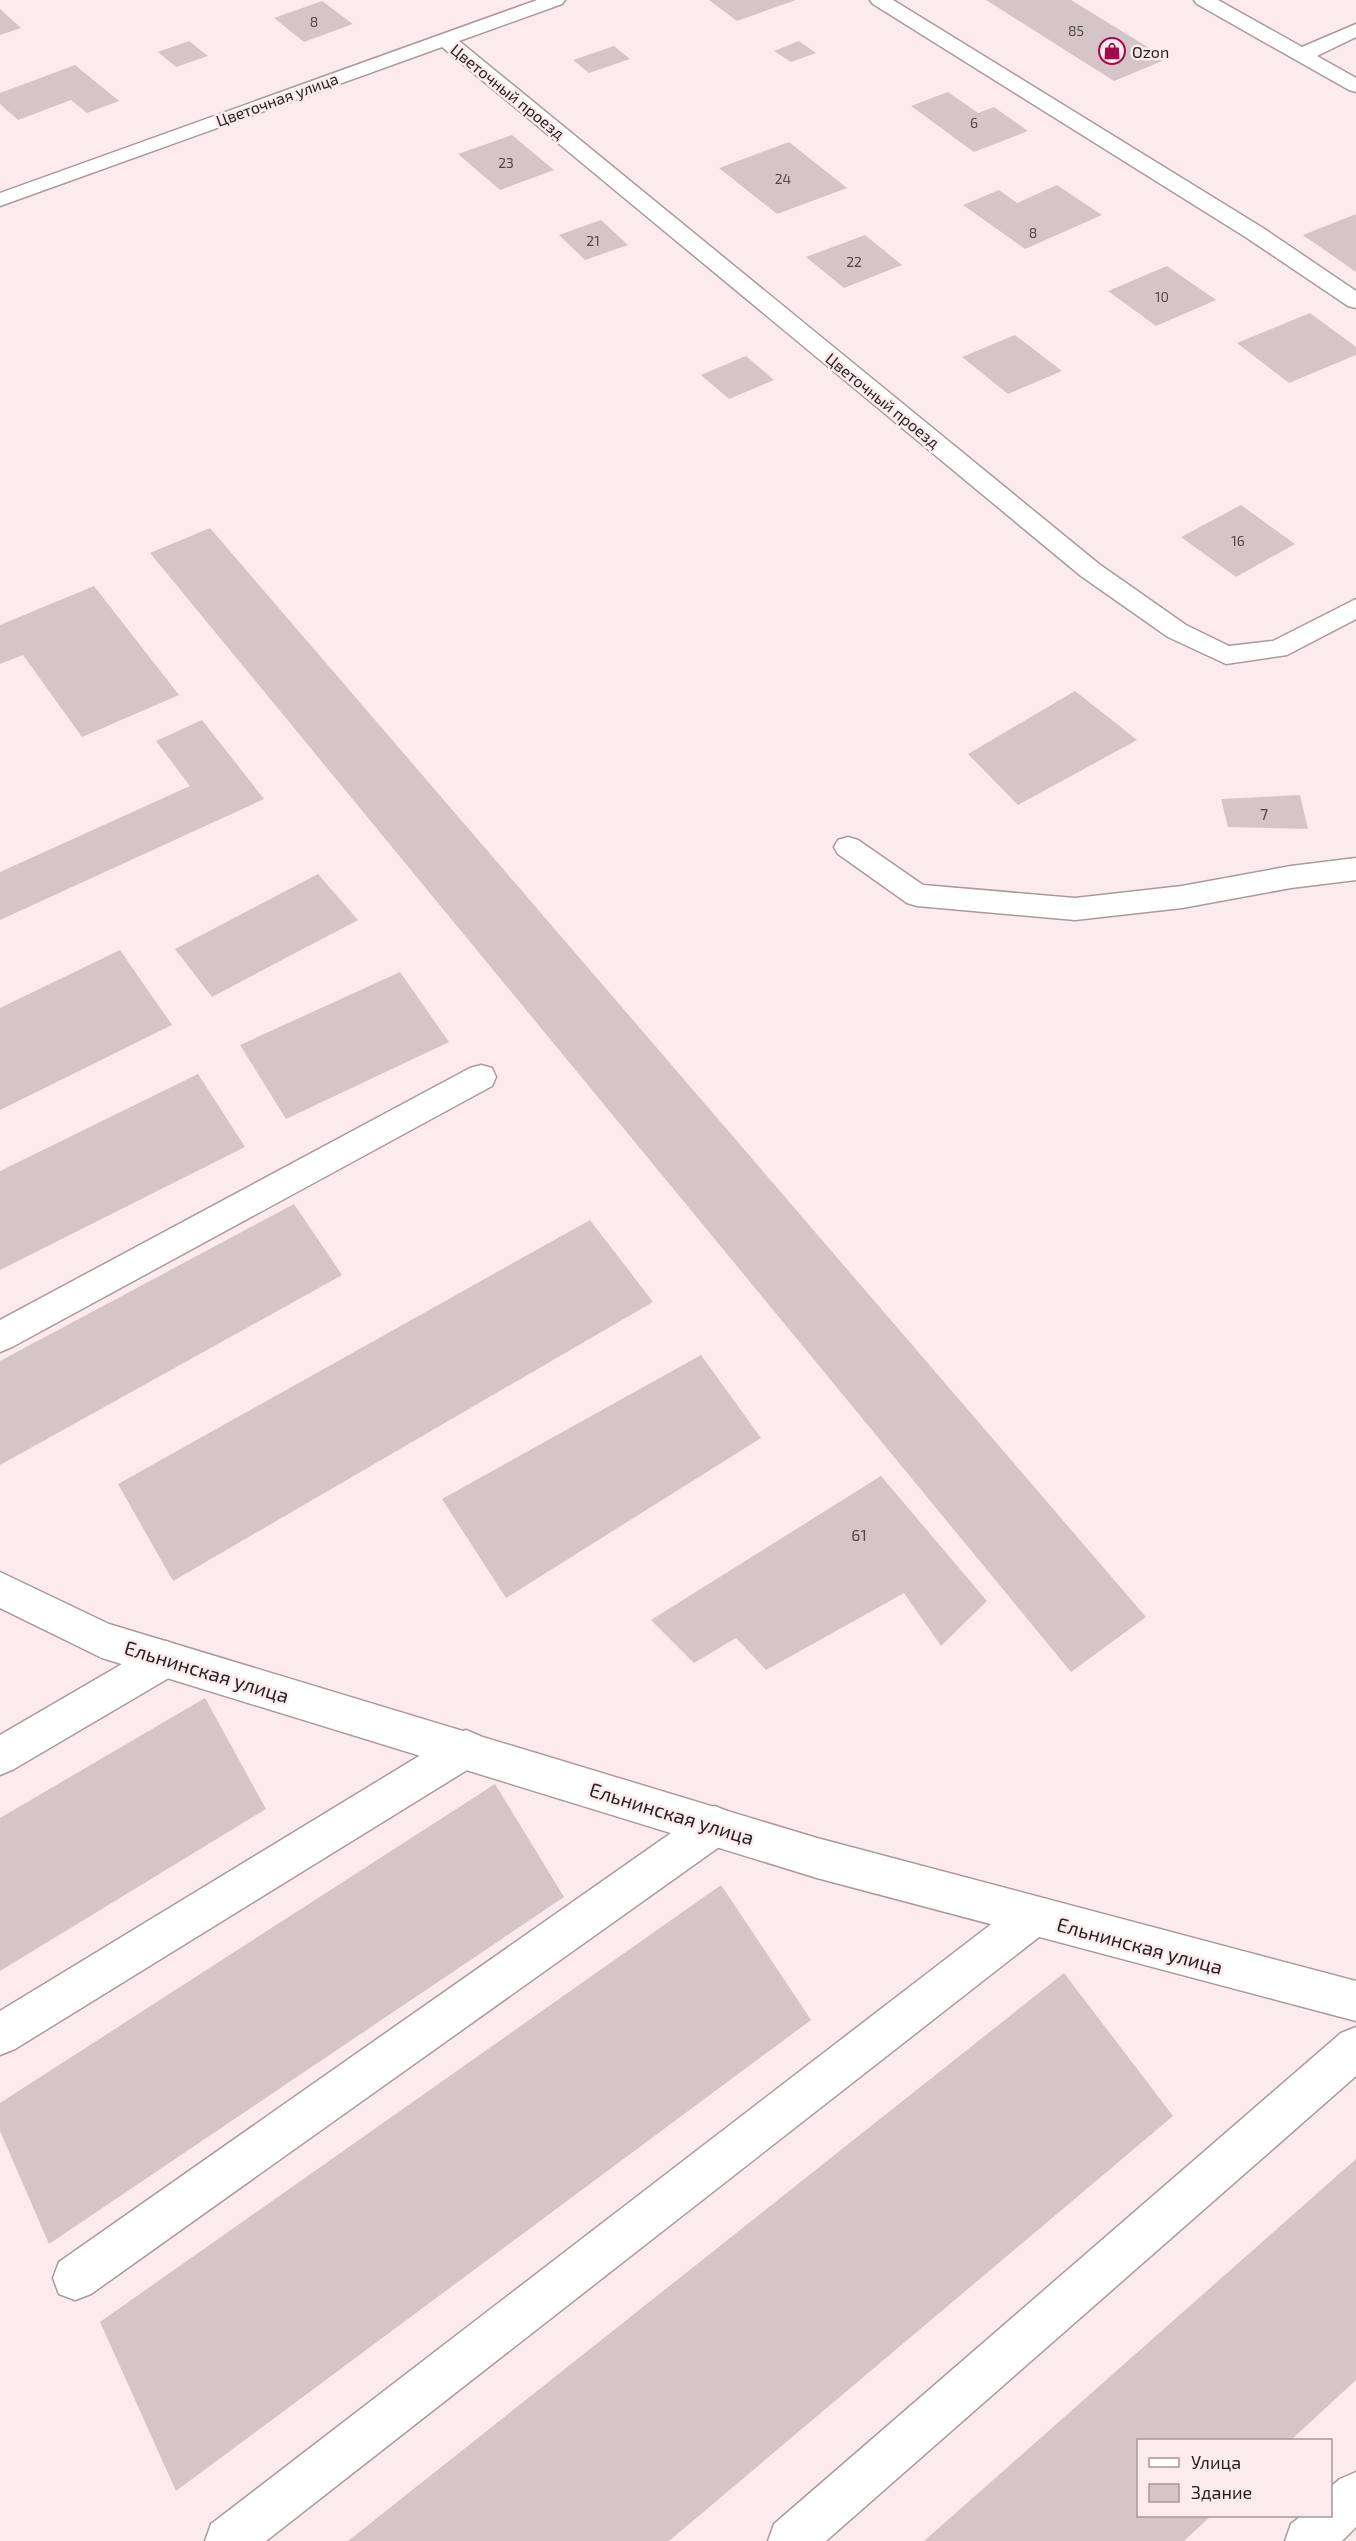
<svg xmlns="http://www.w3.org/2000/svg" width="1356" height="2541" viewBox="0 0 1356 2541" font-family="'Exo 2',sans-serif">
  <style>
    .building { fill: #d5c5c8 }
    .lines { fill: none; stroke-linecap: round; stroke-linejoin: round }
    .service-casing { stroke: #aa9a9d; stroke-width: 3 }
    .minor-casing { stroke: #aa9a9d; stroke-width: 3 }
    .service { fill: #fff; fill-rule: evenodd }
    .minor { fill: #fff; fill-rule: evenodd }
    .labels { text-anchor: middle; dominant-baseline: central; stroke-width: 5; stroke-linejoin: round; paint-order: stroke }
    .far-number-label { font-size: 14px; fill: #51484a }
    .far-poi-label { font-size: 16px; fill: #251f20; stroke: #fbebee; text-anchor: start }
    .far-street-label { font-size: 16px; fill: #251f20; stroke: #fbebee }
    .number-label { font-size: 16px; fill: #51484a }
    .street-label { font-size: 20px; fill: #251f20; stroke: #fbebee }
  </style>
  <rect width="100%" height="100%" fill="#fbebee"/>
  <g class="building">
    <polygon points="709,0 796,0 737,21"/>
    <polygon points="986,0 1071,0 1167,59 1114,81"/>
    <polygon points="322,1 353,24 304,42 274,18"/>
    <polygon points="0,9 21,28 0,35"/>
    <polygon points="189,41 208,56 176,67 158,52"/>
    <polygon points="799,41 816,53 791,62 774,51"/>
    <polygon points="614,46 630,59 589,73 573,60"/>
    <polygon points="75,65 119,101 87,113 71,100 18,120 0,104 0,93"/>
    <polygon points="948,92 978,113 994,107 1028,131 974,152 911,106"/>
    <polygon points="512,135 554,170 500,190 458,154"/>
    <polygon points="789,142 847,188 777,214 719,168"/>
    <polygon points="1057,185 1102,215 1025,249 963,205 999,190 1017,203"/>
    <polygon points="1356,214 1356,272 1303,235"/>
    <polygon points="601,220 628,245 585,260 559,235"/>
    <polygon points="865,235 902,265 844,288 806,257"/>
    <polygon points="1167,266 1216,300 1156,326 1108,291"/>
    <polygon points="1310,313 1356,347 1356,355 1289,383 1237,343"/>
    <polygon points="1015,335 1062,371 1008,394 962,357"/>
    <polygon points="746,356 774,380 729,399 701,375"/>
    <polygon points="1241,505 1295,544 1236,577 1181,537"/>
    <polygon points="210,528 1146,1617 1071,1672 150,553"/>
    <polygon points="94,586 179,695 82,737 23,655 0,664 0,625"/>
    <polygon points="1075,691 1137,740 1018,805 968,754"/>
    <polygon points="202,720 264,799 0,920 0,872 190,786 156,741"/>
    <polygon points="1300,795 1308,829 1228,827 1221,799"/>
    <polygon points="318,874 358,920 212,997 175,949"/>
    <polygon points="120,950 172,1025 0,1110 0,1008"/>
    <polygon points="400,972 449,1042 286,1119 240,1045"/>
    <polygon points="198,1074 245,1147 0,1270 0,1171"/>
    <polygon points="294,1204 342,1275 0,1465 0,1361"/>
    <polygon points="590,1220 653,1302 173,1581 118,1484"/>
    <polygon points="701,1355 761,1438 506,1598 442,1499"/>
    <polygon points="881,1476 987,1601 941,1646 904,1593 766,1670 736,1638 694,1663 651,1620"/>
    <polygon points="205,1698 266,1809 0,1971 0,1818"/>
    <polygon points="495,1784 564,1897 49,2244 0,2131 0,2103"/>
    <polygon points="721,1885 811,2020 176,2491 100,2322"/>
    <polygon points="1064,1973 1173,2116 669,2541 348,2541"/>
    <polygon points="1356,2159 1356,2380 1291,2440 1138,2440 1138,2516 1211,2516 1184,2541 924,2541"/>
  </g>
  <g class="lines">
    <defs>
      <g id="service">
        <polygon points="166,1641 179,1646 185,1659 179,1672 14,1769 0,1775 0,1735 153,1646"/>
        <polygon points="466,1730 480,1736 485,1749 480,1762 15,2049 0,2055 0,2011 452,1736"/>
        <polygon points="715,1806 729,1812 735,1826 729,1840 91,2294 75,2300 59,2294 53,2278 59,2262 701,1812"/>
        <polygon points="1034,1896 1048,1902 1054,1916 1048,1930 266,2541 205,2541 211,2524 1020,1902"/>
        <polygon points="1356,2027 1356,2076 826,2541 768,2541 774,2524 1341,2033"/>
        <polygon points="1356,2472 1356,2527 1342,2541 1285,2541 1291,2524 1301,2516 1330,2516 1330,2487 1340,2479"/>
      </g>
      <g id="minor">
        <polygon points="537,0 565,0 562,4 459,41 1099,564 1186,625 1229,646 1273,641 1356,599 1356,619 1287,655 1226,664 1168,637 1081,576 442,47 0,206 0,193"/>
        <polygon points="870,0 893,0 1263,228 1356,291 1356,308 1348,306 1247,238 873,4"/>
        <polygon points="1194,0 1218,0 1302,47 1356,24 1356,37 1317,56 1356,78 1356,92 1349,90 1197,4"/>
        <polygon points="848,837 858,840 923,885 1075,898 1182,886 1291,866 1356,858 1356,880 1291,888 1182,908 1075,920 917,906 907,903 838,854 834,847 838,840"/>
        <polygon points="481,1065 492,1068 496,1077 492,1086 12,1347 0,1352 0,1320 470,1068"/>
        <polygon points="0,1572 109,1624 817,1838 1356,1981 1356,2021 817,1878 102,1658 0,1608"/>
      </g>
    </defs>
    <use href="#service" class="service-casing"/>
    <use href="#minor" class="minor-casing"/>
    <use href="#service" class="service"/>
    <use href="#minor" class="minor"/>
  </g>
  <defs>
    <symbol id="shop-ring" viewBox="-11 -11 22 22"><circle r="9.5" fill="#fbebee" stroke="#a20a4b" stroke-width="1.5"/><path d="M-5-2.5h2.3a2.7 3.5 0 0 1 5.4 0H5L5.5 6h-11ZM-1.5-2.5h3a1.5 2.3 0 0 0-3 0Z" fill="#a20a4b"/></symbol>
  </defs>
  <g fill-rule="evenodd">
    <use href="#shop-ring" x="1097" y="36" width="30" height="30"/>
  </g>
  <g class="labels">
    <g class="far-number-label">
      <text x="314" y="21">8</text>
      <text x="1076" y="30">85</text>
      <text x="974" y="122">6</text>
      <text x="506" y="162">23</text>
      <text x="783" y="178">24</text>
      <text x="1033" y="232">8</text>
      <text x="593" y="240">21</text>
      <text x="854" y="261">22</text>
      <text x="1162" y="296">10</text>
      <text x="1238" y="540">16</text>
    </g>
    <g class="far-poi-label">
      <text x="1132" y="51">Ozon</text>
    </g>
    <g class="far-street-label">
      <text transform="translate(508 91) rotate(39)">Цветочный проезд</text>
      <text transform="translate(277 99) rotate(-20)">Цветочная улица</text>
      <text transform="translate(883 400) rotate(39)">Цветочный проезд</text>
    </g>
    <g class="number-label">
      <text x="1264" y="813">7</text>
      <text x="859" y="1534">61</text>
    </g>
    <g class="street-label">
      <text transform="translate(207 1671) rotate(17)">Ельнинская улица</text>
      <text transform="translate(672 1813) rotate(17)">Ельнинская улица</text>
      <text transform="translate(1140 1945) rotate(15)">Ельнинская улица</text>
    </g>
  </g>
  <rect x="1137" y="2439" width="195" height="78" fill="#fbebee" stroke="#a5999c" stroke-width="1.5"/>
  <rect x="1149" y="2458" width="30" height="9" fill="#ffffff" stroke="#a5999c" stroke-width="1.5"/>
  <text x="1191" y="2469" font-size="18" fill="#251f20">Улица</text>
  <rect x="1149" y="2484" width="30" height="18" fill="#d5c5c8" stroke="#a5999c" stroke-width="1.5"/>
  <text x="1191" y="2499" font-size="18" fill="#251f20">Здание</text>
</svg>
